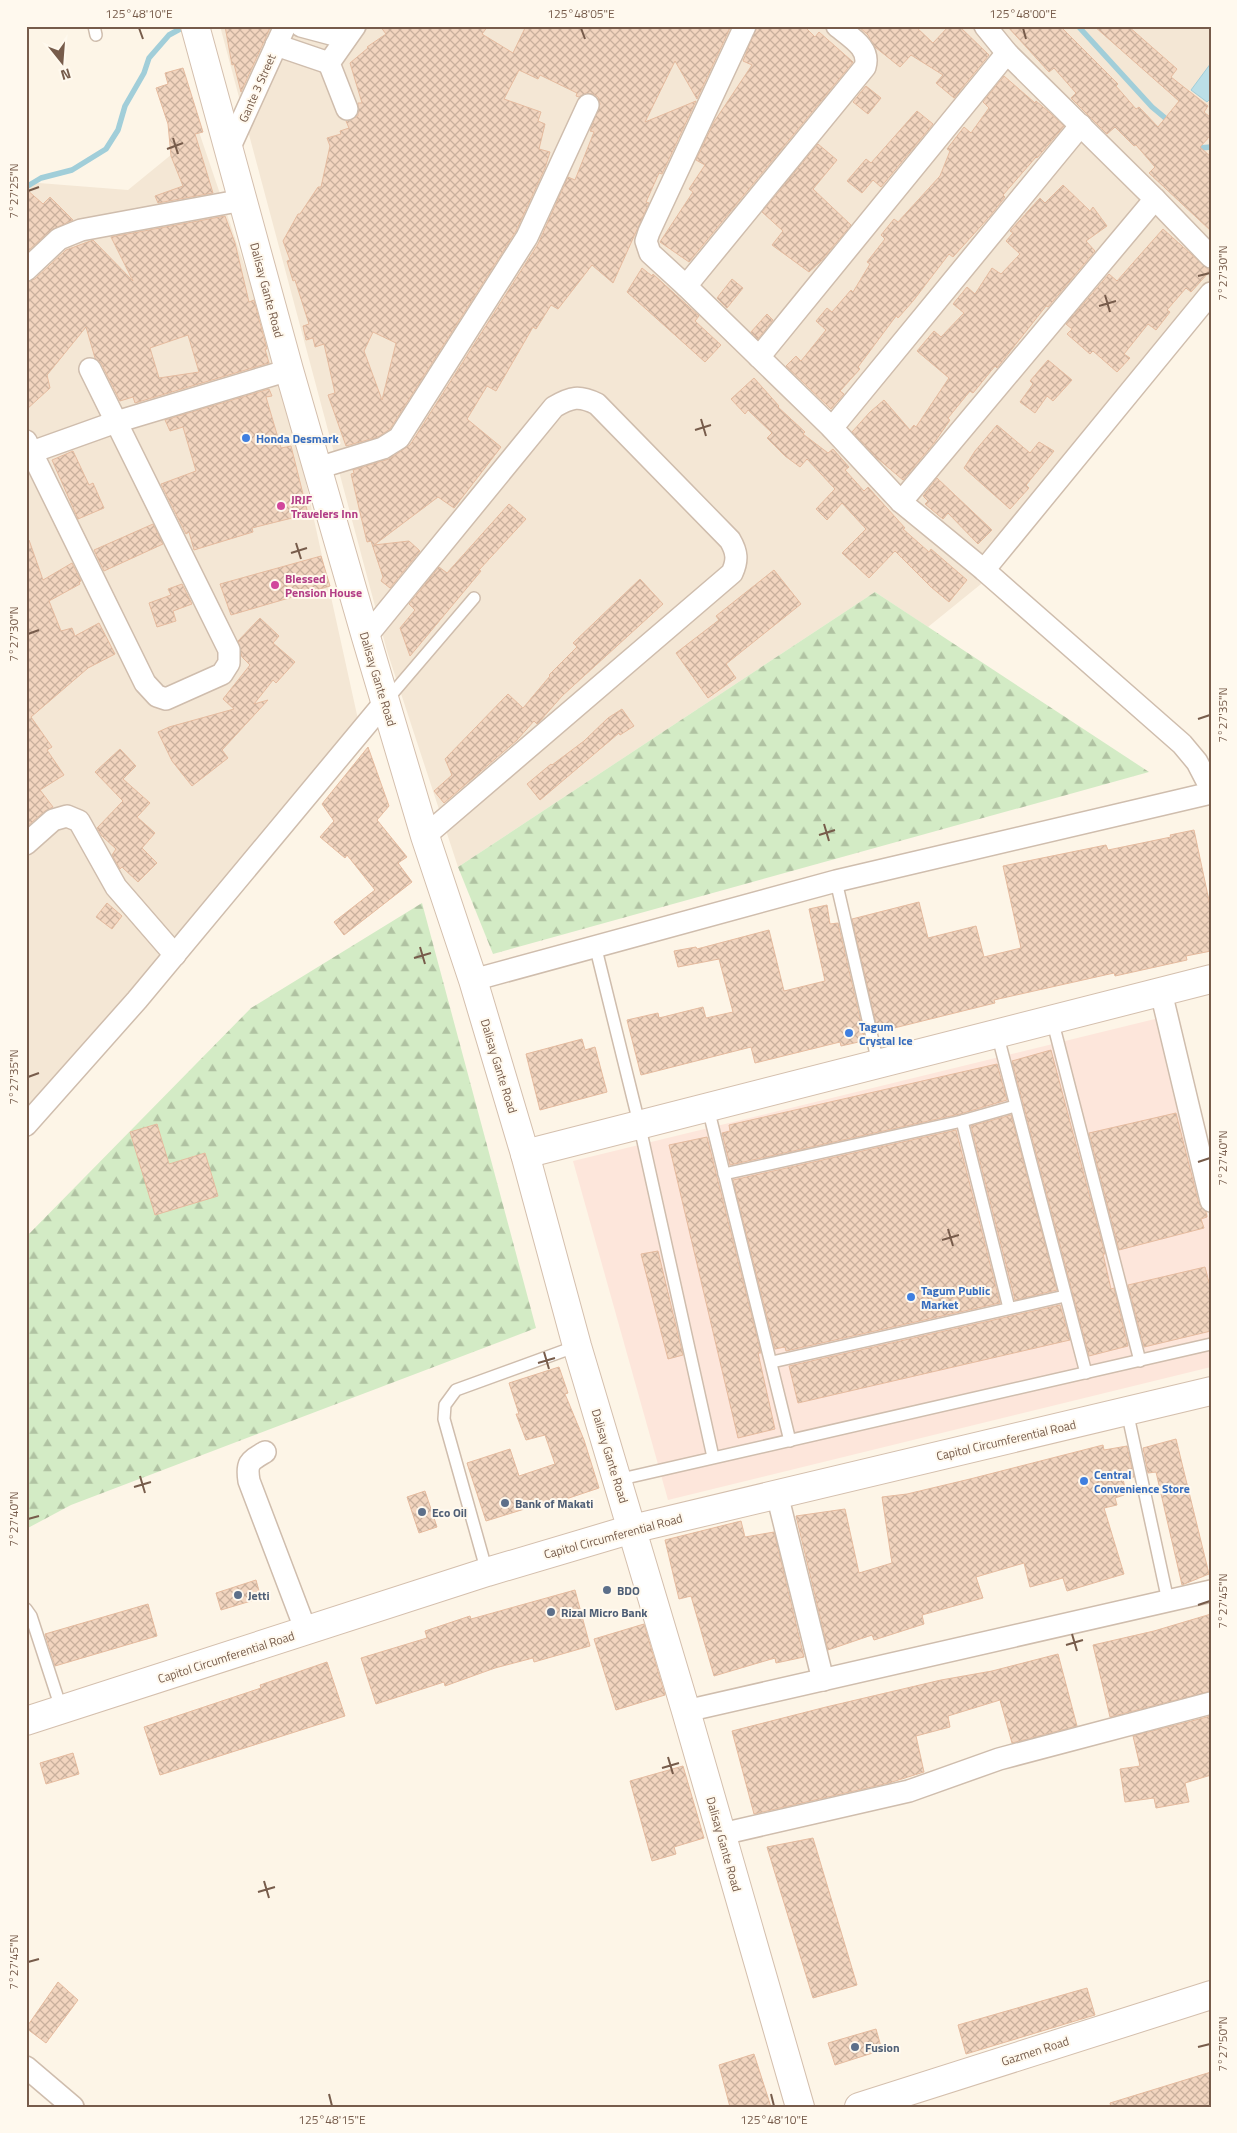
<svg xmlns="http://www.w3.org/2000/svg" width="1237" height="2133" viewBox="0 0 1237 2133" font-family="'Titillium Web',sans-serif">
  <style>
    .residential { fill: #f4e7d5 }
    .commercial { fill: #fde6db }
    .forest { fill: url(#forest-firs) }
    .water { fill: #bbdfe7; stroke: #a1ced9 }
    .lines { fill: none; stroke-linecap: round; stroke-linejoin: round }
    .stream { stroke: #a1ced9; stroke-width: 5.5 }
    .building { fill: url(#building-cross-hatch); stroke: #e5bb9f; fill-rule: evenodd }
    .lane-casing { stroke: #cfbdad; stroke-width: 14 }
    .street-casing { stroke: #cfbdad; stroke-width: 24 }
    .secondary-casing { stroke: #d4bfad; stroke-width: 30 }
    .lane { stroke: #fff; stroke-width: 11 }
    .street { stroke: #fff; stroke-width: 21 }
    .secondary { stroke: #fff; stroke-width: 28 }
    .ticks { fill: none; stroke: #775c4b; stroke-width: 2 }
    .shop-dot { fill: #3f7fe0; stroke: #fff9ee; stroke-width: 2 }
    .hotel-dot { fill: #d1479c; stroke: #fff9ee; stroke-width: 2 }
    .service-dot { fill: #5c6f8a; stroke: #fff9ee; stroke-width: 2 }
    .labels { text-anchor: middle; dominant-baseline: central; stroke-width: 4; stroke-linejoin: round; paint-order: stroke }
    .street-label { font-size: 12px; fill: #775c4b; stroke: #fff9ee }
    .shop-label { font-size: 12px; font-weight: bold; fill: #366cbe; stroke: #fff9ee; text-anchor: start }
    .hotel-label { font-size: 12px; font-weight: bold; fill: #b23c85; stroke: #fff9ee; text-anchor: start }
    .service-label { font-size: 12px; font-weight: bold; fill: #4e5e75; stroke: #fff9ee; text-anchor: start }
    .neatline { fill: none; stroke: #775c4b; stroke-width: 2 }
    .ticks-label { font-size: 12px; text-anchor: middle; fill: #775c4b }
  </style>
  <defs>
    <pattern id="forest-firs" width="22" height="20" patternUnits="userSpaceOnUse" patternTransform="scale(1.25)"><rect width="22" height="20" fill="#d3ebc5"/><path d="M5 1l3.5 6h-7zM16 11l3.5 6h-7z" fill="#b0c2a2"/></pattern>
    <pattern id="building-cross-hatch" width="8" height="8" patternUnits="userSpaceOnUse" patternTransform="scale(1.25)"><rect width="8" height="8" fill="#f2d5bf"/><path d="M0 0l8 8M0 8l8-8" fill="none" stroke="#c9b09d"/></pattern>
  </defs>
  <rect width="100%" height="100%" fill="#fdf5e7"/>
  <g class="residential">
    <polygon points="220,26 1211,26 1211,302 986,580 928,627 875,592 458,867 387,651"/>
    <polygon points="199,132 283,379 361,733 26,1115 26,182 128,190"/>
  </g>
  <polygon class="commercial" points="1159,1018 1211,1227 1211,1367 668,1500 573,1161"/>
  <g class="forest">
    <polygon points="875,592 1149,772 493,954 458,867"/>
    <polygon points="422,903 536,1328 71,1505 26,1529 26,1237 251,1008"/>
  </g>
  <polygon class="water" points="1211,63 1211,98 1207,102 1191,90"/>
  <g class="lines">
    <g class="stream">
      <polyline points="1078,26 1152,107 1170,122"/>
      <polyline points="1196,145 1199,148 1211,147"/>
      <polyline points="26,187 41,178 72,170 106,149 118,130 125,106 144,73 149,58 169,35 180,29"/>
    </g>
  </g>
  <g class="building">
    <polygon points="225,26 271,26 241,92 234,64 232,65"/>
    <path d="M380 26H488L482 34 513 53 526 26H731L697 99 675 61 645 122 696 101 662 174 659 173 646 202 649 203 613 283 592 265 558 309 551 305 536 329 533 327 496 391 487 386 467 419 501 447 454 508 438 497 374 545 409 541 420 551 390 588 381 581 383 577 371 541 367 542 351 474 354 473 353 470 389 459 410 445 538 244 568 177 575 180 594 132 590 131 600 104 598 97 593 94 586 93 579 97 576 96 577 93 540 75 538 79 519 70 504 99 541 112 538 121 545 124 539 149 550 152 545 168 516 231 390 429 378 437 346 446 328 395 335 393 324 344 315 347 313 338 306 340 303 326 309 324 295 280 293 281 287 261 290 260 283 241 298 214H300L318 187H321L330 146 327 138 341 134 340 131 349 128 346 121 358 116V103H362L350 63 368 48 367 47 386 34ZM373 332 396 343 382 400 364 351Z"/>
    <polygon points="757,26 804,26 815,37 819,32 853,62 689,262 660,242 693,192 689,189 705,165 696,160 714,122 752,65 743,61"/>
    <polygon points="858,26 915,26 933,43 949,26 959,26 989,55 954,98 936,83 943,75 911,55 900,67 875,47 868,35"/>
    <polygon points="1007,26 1060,26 1118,84 1116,86 1136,109 1139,107 1158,127 1179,101 1094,26 1128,26 1177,69 1171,77 1208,106 1204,112 1211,118 1211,135 1200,147 1211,157 1211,231 1149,173 1155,167 1136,145 1134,146 1115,127 1107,134 1071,98 1076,93 1054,68 1049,72"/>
    <polygon points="183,68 203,132 195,134 213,193 158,203 155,196 183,186 171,156 168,124 156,88 168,84 165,73"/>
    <polygon points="1004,76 1035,103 1036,101 1049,112 1064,126 1037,158 1036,157 1003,195 1005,197 990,216 953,257 949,254 913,301 898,318 896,316 858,367 860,369 840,391 844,394 831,409 786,366 796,356 801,361 826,330 816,321 827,308 832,312 851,290 853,292 870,264 867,262 885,239 881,235 894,219 898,222 940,176 950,151 947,149 964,127 971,133 989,108 983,102"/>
    <polygon points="866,86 881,98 868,114 853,102"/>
    <polygon points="917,111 933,124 881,187 873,180 862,193 847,181 866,159 871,163"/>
    <polygon points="818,144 837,160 813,189 851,225 821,261 809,272 772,245 783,231 762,212"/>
    <polygon points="1063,185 1090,211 1093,207 1107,226 1086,241 1095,251 1048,307 1046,306 997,368 995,366 973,393 970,391 948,418 950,420 934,443 903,480 877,458 852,432 870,412 884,400 910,430 914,425 916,427 949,378 917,351 934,331 941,337 964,313 953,304 967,287 975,294 992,268 1001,274 1020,254 1006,241 1013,233 1010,231 1040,198 1045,203"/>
    <polygon points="26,189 43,204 50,197 73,220 51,230 26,253"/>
    <path d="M225 216 235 243 249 302 254 300 267 349H265L269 363 135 403 133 397 120 401 101 363 95 358 86 327 47 375 50 388 26 410V282L35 279 66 250 93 240 133 281 111 237ZM188 335 199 372 159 378 150 348Z"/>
    <polygon points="1163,229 1210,271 1191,292 1186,288 1167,310 1170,312 1156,330 1148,324 1124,354 1130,358 1117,372 1093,351 1090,354 1067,334 1072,329 1066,324 1109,274 1117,281"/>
    <polygon points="642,268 652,276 653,274 699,316 695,321 721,345 705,362 627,292"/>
    <polygon points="732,279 743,288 727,308 717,298"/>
    <polygon points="767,314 773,320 758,339 751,332"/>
    <polygon points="1048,360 1072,380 1053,401 1047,396 1035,413 1020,402 1033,384 1030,381"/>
    <polygon points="754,378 779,406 778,407 805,432 803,434 828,453 833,449 849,467 845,470 864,491 868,487 905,528 903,529 929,552 931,549 967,580 949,602 931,587 895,551 869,578 842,553 866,529 842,503 827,520 816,509 835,489 807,459 800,467 785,456 767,438 772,433 748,410 745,414 731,399"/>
    <polygon points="269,389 272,396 266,397 281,448 291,446 308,514 252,528 253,532 194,550 189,532 186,534 161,484 196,471 183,427 170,431 165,420"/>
    <polygon points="997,425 1030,453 1039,442 1054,451 1026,485 1029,488 1010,509 964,468 975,451"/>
    <polygon points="73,451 89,485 93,483 104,508 78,519 52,460"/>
    <polygon points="937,478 992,530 978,544 948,513 943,519 925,504 928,501 923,496"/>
    <polygon points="509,504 526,519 479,570 481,571 410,656 400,628 415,610 409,604 439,567 447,573"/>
    <polygon points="153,524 163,544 104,571 94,550"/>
    <polygon points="26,540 29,540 43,580 72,563 81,581 79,582 80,584 49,601 61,631 72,628 75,636 99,623 115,654 88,668 31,717 52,747 47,750 64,775 40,790 53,807 45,811 26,827"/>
    <polygon points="321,556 330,586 231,615 220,584"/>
    <polygon points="774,570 801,604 726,664 736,678 708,698 676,653 719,620 716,616"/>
    <polygon points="640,579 663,604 562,696 540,721 537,724 534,721 517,740 444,803 434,791 452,775 445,759 508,694 523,708 550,676 549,675 577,647 573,643"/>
    <polygon points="182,584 192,604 173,611 176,621 157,627 149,603 171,595 168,589"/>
    <polygon points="260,618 279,636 273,643 295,662 276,683 273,680 254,704 268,700 222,750 228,758 192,786 172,761 158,732 169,727 234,709 223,699 250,665 242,657 238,641"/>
    <polygon points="622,709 634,726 620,735 619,733 540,800 527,784 551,764 552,765 584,741 608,718"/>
    <polygon points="368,747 389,806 377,820 407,857 398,863 412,882 344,935 334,922 375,890 347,855 345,858 320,837 334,821 322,804"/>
    <polygon points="120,749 136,766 123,779 150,803 137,817 155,833 142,848 157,863 138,882 122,867 120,869 112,855 116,849 102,836 97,828 123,801 95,772"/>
    <polygon points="1194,830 1211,910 1211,951 1186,956 1187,960 1115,976 1114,973 994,1000 995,1003 878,1032 852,919 919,902 928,938 976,926 984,957 1021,948 1003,866 1106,845 1108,850 1171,837 1170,835"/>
    <polygon points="107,903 122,916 112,929 96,917"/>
    <polygon points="827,905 830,924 838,923 864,1035 862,1036 863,1041 841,1046 840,1042 755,1063 751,1047 641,1075 627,1020 658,1013 659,1018 703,1007 706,1018 733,1012 719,959 678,967 674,951 696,947 697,949 769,930 784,991 825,981 809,909"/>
    <polygon points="582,1039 585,1050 595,1047 607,1092 540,1110 526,1054"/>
    <polygon points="1051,1050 1105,1254 1103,1254 1111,1289 1114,1288 1128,1346 1089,1356 1012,1061"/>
    <polygon points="997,1064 1007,1100 960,1114 730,1165 722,1133 730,1131 729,1125"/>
    <polygon points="1176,1113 1199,1204 1206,1212 1207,1217 1201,1219 1204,1228 1119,1250 1089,1133"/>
    <polygon points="1011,1115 1057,1290 1015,1300 971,1126"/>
    <polygon points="157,1124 169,1164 205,1153 218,1196 155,1215 130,1132"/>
    <polygon points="956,1130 1000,1303 786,1351 785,1347 775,1349 733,1180"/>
    <polygon points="707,1137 761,1353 758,1353 775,1429 738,1438 669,1145"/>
    <polygon points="658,1251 683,1355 668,1359 641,1254"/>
    <polygon points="1205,1267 1211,1290 1211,1331 1144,1347 1128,1285"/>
    <polygon points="1060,1305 1070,1340 798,1403 789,1366"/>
    <polygon points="559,1367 568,1393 565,1394 584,1440 599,1488 548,1505 547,1502 486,1521 467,1463 510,1449 519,1476 555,1464 545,1435 526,1440 516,1414 519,1414 509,1383"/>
    <polygon points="1176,1439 1209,1574 1182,1585 1156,1472 1148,1473 1143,1448"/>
    <polygon points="1103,1445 1104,1450 1127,1446 1134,1477 1123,1479 1125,1488 1122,1489 1124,1495 1115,1498 1117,1505 1104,1508 1124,1574 1067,1591 1063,1578 1030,1587 1024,1563 976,1577 983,1598 922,1615 924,1624 874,1640 872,1635 828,1650 796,1516 845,1509 859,1573 892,1563 882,1497 907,1494 970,1479"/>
    <polygon points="425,1491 437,1527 419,1533 407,1497"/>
    <polygon points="741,1521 745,1537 774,1532 804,1657 776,1663 775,1658 714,1676 691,1596 679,1599 665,1540"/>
    <polygon points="256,1580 261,1598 221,1610 216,1593"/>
    <polygon points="575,1590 590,1646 534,1662 533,1658 495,1668 445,1686 444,1682 376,1704 361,1658 427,1638 425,1631 470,1616 471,1619"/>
    <polygon points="148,1604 157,1636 55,1666 45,1634"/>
    <polygon points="1211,1614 1211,1691 1110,1717 1093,1645 1154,1631"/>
    <polygon points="644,1624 665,1695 616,1710 594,1639"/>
    <polygon points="1058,1654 1077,1726 1012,1743 1000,1700 948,1716 950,1727 916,1736 924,1772 889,1783 754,1814 732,1731 826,1707 941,1680 992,1671"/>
    <polygon points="327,1662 345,1716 160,1775 144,1727 261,1688 260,1685"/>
    <polygon points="1211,1716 1211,1775 1185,1783 1189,1802 1156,1808 1154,1798 1125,1802 1120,1769 1140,1766 1133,1736"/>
    <polygon points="73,1753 79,1774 46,1784 40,1763"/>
    <polygon points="683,1766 704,1838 674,1847 676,1854 652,1861 630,1781"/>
    <polygon points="813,1838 857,1985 813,1998 767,1847"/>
    <polygon points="58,1982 78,2000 46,2043 26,2028"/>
    <polygon points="1087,1988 1095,2015 966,2054 958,2025"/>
    <polygon points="876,2029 882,2050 835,2065 828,2043"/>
    <polygon points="754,2054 771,2107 730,2107 719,2065"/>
    <polygon points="1211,2072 1211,2107 1111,2107 1110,2103"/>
  </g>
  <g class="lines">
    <defs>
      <g id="lane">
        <polyline points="94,26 96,35"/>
        <polyline points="386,701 474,598"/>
        <polyline points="836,881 878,1063"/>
        <polyline points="595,945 639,1123 713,1457"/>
        <polyline points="1052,1019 1140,1361"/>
        <polyline points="997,1033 1086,1373"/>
        <polyline points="708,1108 790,1441"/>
        <polyline points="962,1121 1009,1308"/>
        <polyline points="724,1174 962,1121 1015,1106"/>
        <polyline points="772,1362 1065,1296"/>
        <polyline points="1127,1411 1168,1601"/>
        <polyline points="617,1480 1211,1344"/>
        <polyline points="487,1572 444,1419 445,1405 456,1390 577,1346"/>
        <polyline points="26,1609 31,1616 62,1711"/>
      </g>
      <g id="street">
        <polyline points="301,26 346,38"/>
        <polyline points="745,26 649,232 646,241 650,253 686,286 832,428 901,502 984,570 1182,744 1197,762 1211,789"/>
        <polyline points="985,26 1007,53 1155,199 1211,257"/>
        <polyline points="276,45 329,63"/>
        <polyline points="347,109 329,63 355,26"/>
        <polyline points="229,149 285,26"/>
        <polyline points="26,270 59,239 81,230 243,200"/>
        <path d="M686 286 865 67C871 48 850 37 837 26"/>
        <polyline points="759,357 1007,53"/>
        <polyline points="832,428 1081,125"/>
        <polyline points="26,441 145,683 157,696 166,699 222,674 229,663 229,650 90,369"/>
        <polyline points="32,452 116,422 289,370"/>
        <polyline points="318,468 383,448 399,438 527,237 588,105"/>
        <polyline points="901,502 1155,199"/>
        <polyline points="984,570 1211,293"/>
        <path d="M366 637 554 407C571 397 579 395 597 404L730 540C737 552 738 560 732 573L425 836"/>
        <polyline points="26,844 53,820 67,816 79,821 116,887 175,955"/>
        <polyline points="473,980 836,881 1211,793"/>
        <polyline points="1161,992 1211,1201"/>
        <polyline points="26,1125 137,1000 385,702"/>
        <path d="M265 1452C250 1461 246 1462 249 1481L306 1631"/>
        <polyline points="777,1494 823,1680"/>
        <polyline points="686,1711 1211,1591"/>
        <polyline points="722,1834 909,1791 999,1759 1211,1703"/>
        <polyline points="26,2067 73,2107"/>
      </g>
      <g id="secondary">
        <polyline points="195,26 289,370 366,637 425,836 473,980 525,1154 577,1346 686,1711 800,2107"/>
        <polyline points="525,1154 1211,979"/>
        <polyline points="26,1721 487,1572 632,1529 1211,1391"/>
        <polyline points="859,2107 1211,1995"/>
      </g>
    </defs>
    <use href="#lane" class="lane-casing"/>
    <use href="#street" class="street-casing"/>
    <use href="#secondary" class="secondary-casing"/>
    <use href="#lane" class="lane"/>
    <use href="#street" class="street"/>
    <use href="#secondary" class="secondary"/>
  </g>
  <path class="ticks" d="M139 28 143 39M581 28 585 39M1023 28 1026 39M173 138 178 154M167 149 183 143M28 191 39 187M1198 276 1210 273M1105 295 1110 312M1099 306 1116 301M701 419 706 436M695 430 711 425M296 543 301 559M291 553 307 548M28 634 39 630M1198 719 1210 715M824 824 829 841M819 835 835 830M420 947 425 964M414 958 431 953M28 1077 39 1073M1198 1162 1210 1158M948 1229 953 1246M942 1240 959 1235M544 1352 549 1369M538 1363 555 1358M140 1476 145 1493M134 1487 151 1482M28 1519 39 1516M1198 1605 1210 1601M1072 1634 1077 1651M1066 1645 1083 1640M668 1757 673 1774M662 1768 679 1763M264 1881 269 1898M258 1892 275 1887M28 1962 39 1959M1198 2047 1210 2044M329 2094 332 2106M771 2094 774 2106"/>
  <g class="shop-dot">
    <circle cx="246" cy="438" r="5"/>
    <circle cx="849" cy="1033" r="5"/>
    <circle cx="911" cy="1297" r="5"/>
    <circle cx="1084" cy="1481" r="5"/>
  </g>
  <g class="hotel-dot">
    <circle cx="281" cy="506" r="5"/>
    <circle cx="275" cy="585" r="5"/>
  </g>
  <g class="service-dot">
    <circle cx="505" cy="1503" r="5"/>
    <circle cx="422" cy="1512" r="5"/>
    <circle cx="607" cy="1590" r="5"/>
    <circle cx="238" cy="1595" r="5"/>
    <circle cx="551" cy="1612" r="5"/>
    <circle cx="855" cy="2047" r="5"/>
  </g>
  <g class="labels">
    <g class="street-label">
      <text transform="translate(257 88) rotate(-66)">Gante 3 Street</text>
      <text transform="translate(267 290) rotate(75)">Dalisay Gante Road</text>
      <text transform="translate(378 679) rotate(73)">Dalisay Gante Road</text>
      <text transform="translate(499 1066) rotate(73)">Dalisay Gante Road</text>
      <text transform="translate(1006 1440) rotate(-13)">Capitol Circumferential Road</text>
      <text transform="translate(610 1456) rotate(73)">Dalisay Gante Road</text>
      <text transform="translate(613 1536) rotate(-15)">Capitol Circumferential Road</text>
      <text transform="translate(226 1657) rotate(-18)">Capitol Circumferential Road</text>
      <text transform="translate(724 1844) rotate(74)">Dalisay Gante Road</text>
      <text transform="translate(1035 2051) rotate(-18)">Gazmen Road</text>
    </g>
    <g class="shop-label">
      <text x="256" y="438">Honda Desmark</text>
      <text x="859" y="1026">Tagum<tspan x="859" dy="14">Crystal Ice</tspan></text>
      <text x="921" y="1290">Tagum Public<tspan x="921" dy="14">Market</tspan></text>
      <text x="1094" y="1474">Central<tspan x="1094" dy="14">Convenience Store</tspan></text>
    </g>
    <g class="hotel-label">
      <text x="291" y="499">JRJF<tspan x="291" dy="14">Travelers Inn</tspan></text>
      <text x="285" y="578">Blessed<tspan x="285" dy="14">Pension House</tspan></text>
    </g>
    <g class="service-label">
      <text x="515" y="1503">Bank of Makati</text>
      <text x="432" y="1512">Eco Oil</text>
      <text x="617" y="1590">BDO</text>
      <text x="248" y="1595">Jetti</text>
      <text x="561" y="1612">Rizal Micro Bank</text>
      <text x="865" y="2047">Fusion</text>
    </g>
  </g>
  <rect width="1237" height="2133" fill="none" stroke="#fff9ee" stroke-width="55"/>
  <g transform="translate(62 62) rotate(163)" stroke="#fff9ee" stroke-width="4" paint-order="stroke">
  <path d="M0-4L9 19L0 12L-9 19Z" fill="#775c4b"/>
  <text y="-8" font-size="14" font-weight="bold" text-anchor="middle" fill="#775c4b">N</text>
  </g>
  <rect x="28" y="28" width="1182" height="2078" class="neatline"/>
  <g class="ticks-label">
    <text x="139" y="18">125°48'10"E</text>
    <text x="581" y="18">125°48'05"E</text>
    <text x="1023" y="18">125°48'00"E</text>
    <text transform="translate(14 191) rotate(-90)" y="4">7°27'25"N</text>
    <text transform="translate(1223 273) rotate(-90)" y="4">7°27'30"N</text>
    <text transform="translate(14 634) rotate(-90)" y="4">7°27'30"N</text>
    <text transform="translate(1223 715) rotate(-90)" y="4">7°27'35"N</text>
    <text transform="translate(14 1077) rotate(-90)" y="4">7°27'35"N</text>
    <text transform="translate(1223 1158) rotate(-90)" y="4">7°27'40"N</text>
    <text transform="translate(14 1519) rotate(-90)" y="4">7°27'40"N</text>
    <text transform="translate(1223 1601) rotate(-90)" y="4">7°27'45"N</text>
    <text transform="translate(14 1962) rotate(-90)" y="4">7°27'45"N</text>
    <text transform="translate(1223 2044) rotate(-90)" y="4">7°27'50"N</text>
    <text x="332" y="2124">125°48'15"E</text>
    <text x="774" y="2124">125°48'10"E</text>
  </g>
</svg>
